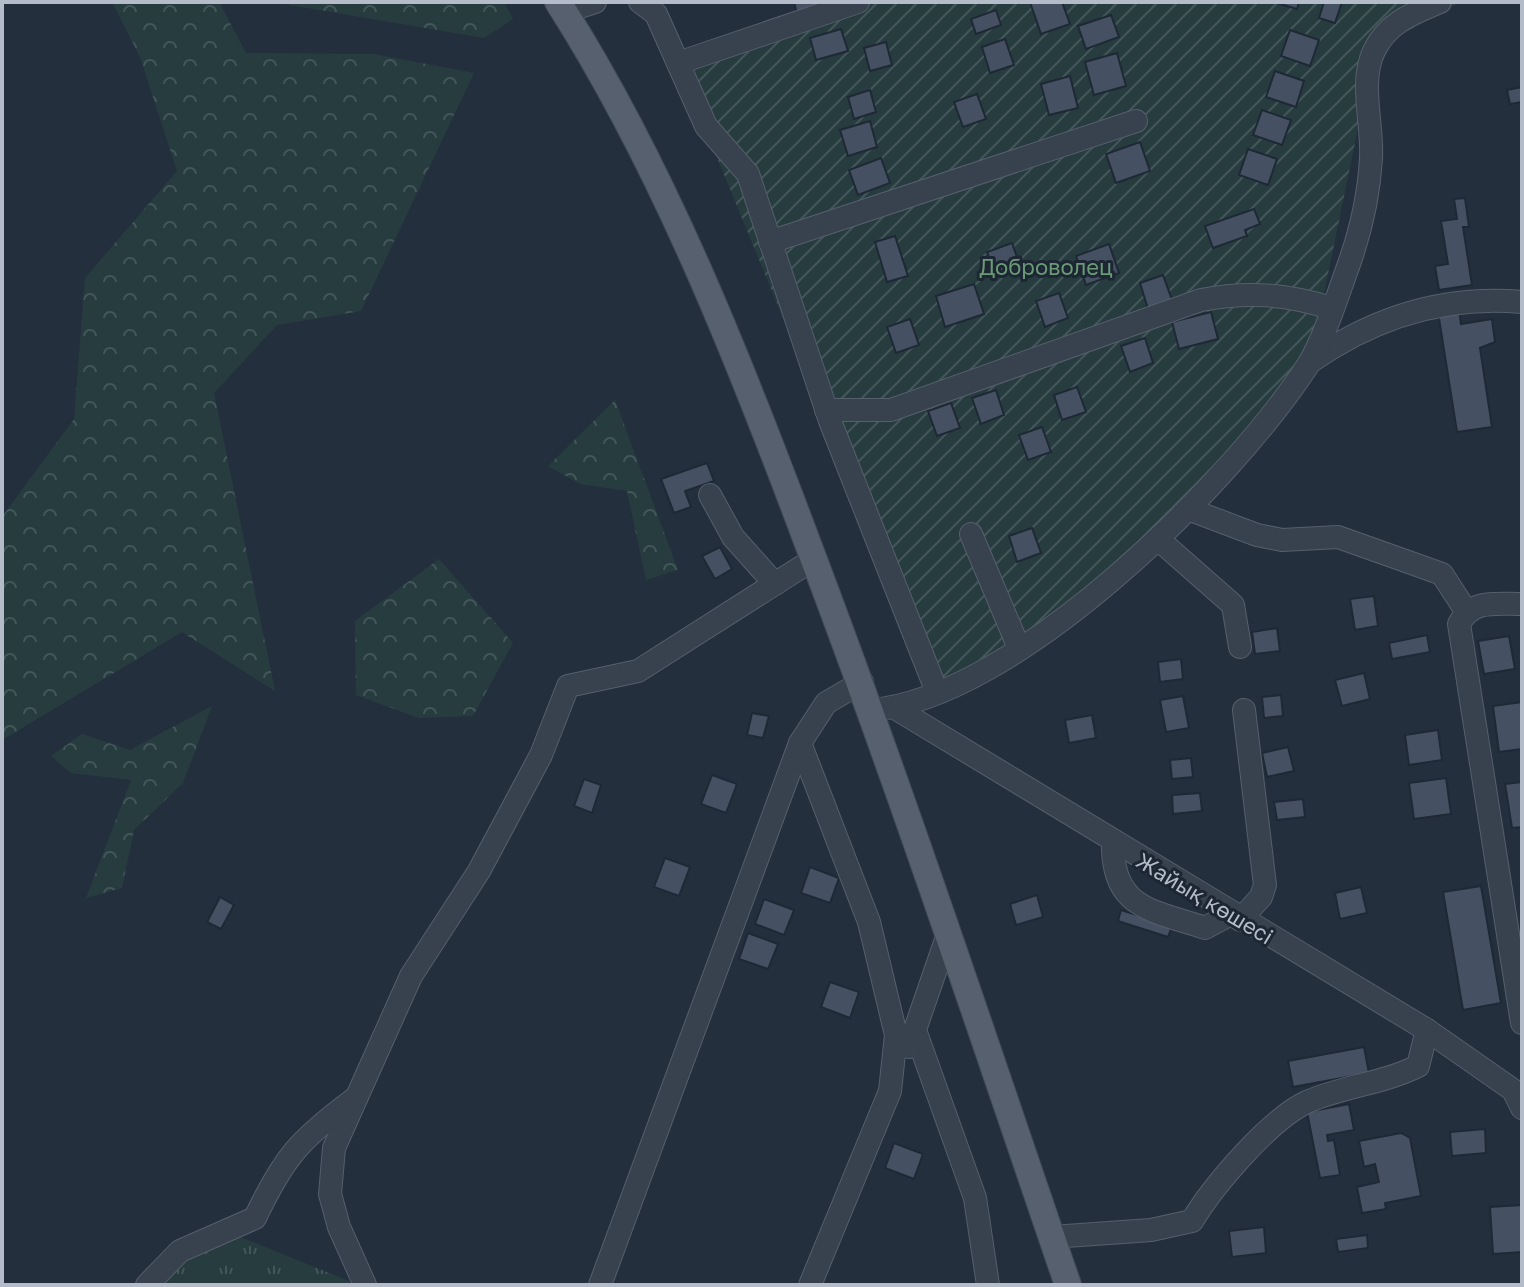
<svg xmlns="http://www.w3.org/2000/svg" width="1524" height="1287" viewBox="0 0 1524 1287" font-family="'Golos Text',sans-serif">
  <style>
    .grass { fill: url(#grass-tufts) }
    .forest { fill: url(#forest-crowns) }
    .garden { fill: url(#garden-furrows) }
    .building { fill: #455162; stroke: #1f2835; stroke-width: 2 }
    .lines { fill: none; stroke-linecap: round; stroke-linejoin: round }
    .minor-casing { stroke: #565f6c; stroke-width: 24 }
    .major-casing { stroke: #414a57; stroke-width: 28 }
    .minor { stroke: #38414e; stroke-width: 22 }
    .major { stroke: #56606e; stroke-width: 26 }
    .labels { text-anchor: middle; dominant-baseline: central; stroke-width: 6; stroke-linejoin: round; paint-order: stroke }
    .park-label { font-size: 22px; fill: #6b9a76; stroke: #1d2633 }
    .street-label { font-size: 22px; fill: #b4bcc9; stroke: #1d2633 }
  </style>
  <defs>
    <pattern id="grass-tufts" width="24" height="20" patternUnits="userSpaceOnUse" patternTransform="scale(2)"><rect width="24" height="20" fill="#263c3f"/><path d="M3 7l-1-3M5 7V3M7 7l1-3M15 17l-1-3M17 17v-4M19 17l1-3" fill="none" stroke="#435659"/></pattern>
    <pattern id="forest-crowns" width="20" height="18" patternUnits="userSpaceOnUse" patternTransform="scale(2)"><rect width="20" height="18" fill="#263c3f"/><path d="M2 6a3 3 0 1 1 6 0M12 15a3 3 0 1 1 6 0" fill="none" stroke="#435659"/></pattern>
    <pattern id="garden-furrows" width="10" height="10" patternUnits="userSpaceOnUse" patternTransform="scale(2)"><rect width="10" height="10" fill="#263c3f"/><path d="M-1 1l2-2M0 10L10 0M9 11l2-2" fill="none" stroke="#435659"/></pattern>
  </defs>
  <rect width="100%" height="100%" fill="#242f3e"/>
  <polygon class="grass" points="238,1236 349,1281 350,1285 157,1285 174,1265"/>
  <g class="forest">
    <polygon points="112,2 219,2 246,53 374,54 474,73 361,311 277,325 214,393 275,691 182,632 2,740 2,517 74,419 85,278 177,171 140,57"/>
    <polygon points="272,2 504,2 513,19 484,38"/>
    <polygon points="615,400 678,570 646,580 627,491 580,484 548,466"/>
    <polygon points="439,559 513,643 473,716 419,718 356,695 355,621"/>
    <polygon points="212,706 183,783 134,830 122,888 86,898 131,780 71,773 51,756 82,734 130,750"/>
  </g>
  <polygon class="garden" points="842,2 1459,2 1374,50 1310,362 1158,539 1019,648 937,692 678,63"/>
  <g class="building">
    <polygon points="794,2 831,2 797,14"/>
    <polygon points="1030,2 1062,2 1070,24 1041,34"/>
    <polygon points="1274,2 1299,2 1297,9"/>
    <polygon points="1324,2 1342,2 1335,23 1319,18"/>
    <polygon points="996,10 1001,25 976,34 971,19"/>
    <polygon points="1111,15 1119,37 1086,49 1078,26"/>
    <polygon points="841,29 848,51 816,60 810,38"/>
    <polygon points="1290,30 1319,40 1310,66 1281,56"/>
    <polygon points="1005,39 1014,65 990,73 982,47"/>
    <polygon points="886,42 892,65 870,71 864,48"/>
    <polygon points="1117,53 1126,86 1094,95 1085,62"/>
    <polygon points="1275,71 1304,81 1296,107 1266,97"/>
    <polygon points="1070,76 1078,108 1049,115 1041,84"/>
    <polygon points="1522,87 1522,102 1510,104 1507,90"/>
    <polygon points="870,90 876,112 854,119 848,97"/>
    <polygon points="977,94 986,119 963,127 954,102"/>
    <polygon points="1262,110 1291,120 1282,145 1253,135"/>
    <polygon points="870,121 877,147 848,156 840,130"/>
    <polygon points="1140,142 1150,171 1116,183 1106,154"/>
    <polygon points="1248,149 1277,159 1268,185 1239,175"/>
    <polygon points="881,158 890,183 858,195 849,170"/>
    <polygon points="1465,198 1469,227 1463,227 1472,285 1439,290 1435,266 1448,264 1441,221 1457,219 1454,199"/>
    <polygon points="1254,209 1260,224 1245,230 1247,236 1213,248 1205,226"/>
    <polygon points="895,236 908,276 887,282 875,242"/>
    <polygon points="1012,243 1020,266 995,275 987,252"/>
    <polygon points="1109,244 1119,273 1086,285 1076,256"/>
    <polygon points="1163,275 1172,300 1148,309 1140,283"/>
    <polygon points="974,284 984,314 945,327 936,296"/>
    <polygon points="1059,293 1068,318 1045,327 1036,301"/>
    <polygon points="1459,309 1461,324 1492,319 1495,342 1480,348 1492,427 1457,432 1438,312"/>
    <polygon points="1211,312 1218,339 1179,349 1172,322"/>
    <polygon points="910,319 919,345 896,353 887,327"/>
    <polygon points="1145,338 1153,363 1130,372 1121,346"/>
    <polygon points="1077,387 1086,412 1062,420 1054,395"/>
    <polygon points="996,390 1004,415 981,424 972,398"/>
    <polygon points="951,403 960,428 937,436 928,411"/>
    <polygon points="1042,427 1051,452 1028,460 1019,435"/>
    <polygon points="707,463 714,481 685,491 691,507 674,513 661,479"/>
    <polygon points="1032,528 1041,553 1017,562 1009,536"/>
    <polygon points="720,547 732,569 715,579 702,556"/>
    <polygon points="1374,596 1378,626 1355,630 1350,599"/>
    <polygon points="1277,628 1280,651 1255,654 1252,632"/>
    <polygon points="1427,635 1430,652 1392,659 1389,643"/>
    <polygon points="1509,636 1515,669 1484,674 1478,641"/>
    <polygon points="1181,659 1183,679 1160,682 1158,662"/>
    <polygon points="1364,673 1370,699 1342,706 1335,680"/>
    <polygon points="1281,695 1283,716 1264,718 1262,697"/>
    <polygon points="1183,696 1189,728 1166,732 1160,700"/>
    <polygon points="1522,702 1522,749 1499,752 1493,706"/>
    <polygon points="752,713 769,716 763,738 747,735"/>
    <polygon points="1092,715 1096,738 1069,743 1065,720"/>
    <polygon points="1438,730 1442,760 1409,765 1405,735"/>
    <polygon points="1288,747 1294,771 1267,777 1262,753"/>
    <polygon points="1191,758 1193,777 1172,779 1170,760"/>
    <polygon points="712,775 737,784 726,813 701,804"/>
    <polygon points="1446,778 1451,814 1414,819 1409,783"/>
    <polygon points="584,779 601,785 592,813 574,806"/>
    <polygon points="1522,782 1522,827 1512,828 1505,784"/>
    <polygon points="1200,793 1202,811 1173,814 1172,795"/>
    <polygon points="1303,799 1305,817 1277,820 1274,802"/>
    <polygon points="665,858 690,867 679,896 654,887"/>
    <polygon points="810,867 839,878 830,903 801,893"/>
    <polygon points="1481,886 1501,1003 1463,1010 1443,892"/>
    <polygon points="1361,887 1367,913 1340,919 1335,893"/>
    <polygon points="1037,895 1043,917 1016,925 1010,904"/>
    <polygon points="220,897 234,905 221,929 207,922"/>
    <polygon points="764,899 794,910 784,935 755,924"/>
    <polygon points="1121,910 1172,926 1168,937 1118,921"/>
    <polygon points="748,933 778,944 768,969 739,959"/>
    <polygon points="830,982 859,992 850,1018 821,1007"/>
    <polygon points="1364,1047 1369,1073 1293,1087 1288,1061"/>
    <polygon points="1349,1104 1354,1130 1327,1135 1328,1141 1334,1140 1340,1175 1320,1178 1307,1112"/>
    <polygon points="1485,1129 1486,1153 1452,1156 1450,1132"/>
    <polygon points="1401,1133 1410,1138 1421,1196 1385,1203 1386,1209 1362,1213 1357,1187 1379,1182 1375,1164 1364,1167 1359,1141"/>
    <polygon points="894,1143 923,1154 914,1179 885,1168"/>
    <polygon points="1522,1205 1522,1252 1493,1254 1490,1207"/>
    <polygon points="1264,1227 1266,1253 1232,1257 1229,1231"/>
    <polygon points="1367,1235 1368,1248 1338,1252 1336,1239"/>
  </g>
  <g class="lines">
    <defs>
      <g id="minor">
        <polyline points="640,2 656,14 706,126 748,174 830,421 937,692"/>
        <polyline points="564,12 595,2"/>
        <polyline points="678,63 858,2"/>
        <polyline points="770,242 1136,121"/>
        <path d="M1310 362C1373 318 1444 295 1522 302"/>
        <path d="M826 410H891L1201 300C1248 291 1286 294 1331 308"/>
        <polyline points="710,495 733,537 775,584"/>
        <polyline points="1188,509 1257,535 1282,540 1338,537 1400,559 1442,574 1466,611"/>
        <polyline points="971,534 1019,648"/>
        <polyline points="1158,539 1233,605 1240,647"/>
        <path d="M1522 604C1496 604 1472 599 1459 624L1522 1023"/>
        <polyline points="895,708 1427,1030 1513,1090 1522,1108"/>
        <path d="M871 710C1015 699 1232 482 1308 365 1324 339 1338 294 1349 264 1361 230 1369 195 1371 158 1373 124 1359 82 1374 51 1388 22 1412 14 1440 2"/>
        <path d="M1113 841C1111 909 1152 910 1205 928L1231 914"/>
        <polyline points="1240,920 1261,897 1265,885 1244,710"/>
        <polyline points="916,1033 975,1198 988,1285"/>
        <polyline points="909,1047 948,934"/>
        <path d="M1052 1237 1151 1230 1192 1221C1213 1186 1270 1119 1307 1102 1342 1086 1382 1084 1418 1066L1427 1030"/>
        <path d="M147 1285 180 1251 255 1218C284 1157 299 1140 354 1099"/>
        <polyline points="365,1285 339,1227 330,1194 334,1148 411,976 479,871 541,755 568,686 638,671 814,559"/>
        <polyline points="600,1285 800,743"/>
        <polyline points="810,1285 890,1091 896,1035 869,922 800,743 826,703 862,682"/>
      </g>
      <path id="major" d="M558 2C663 166 740 362 808 544 901 789 983 1037 1068 1285"/>
    </defs>
    <use href="#minor" class="minor-casing"/>
    <use href="#major" class="major-casing"/>
    <use href="#minor" class="minor"/>
    <use href="#major" class="major"/>
  </g>
  <g class="labels">
    <g class="park-label">
      <text x="1046" y="266">Доброволец</text>
    </g>
    <g class="street-label">
      <text transform="translate(1205 898) rotate(31)">Жайық көшесі</text>
    </g>
  </g>
  <rect width="1524" height="1287" fill="none" stroke="#b4bcc9" stroke-width="8"/>
</svg>
